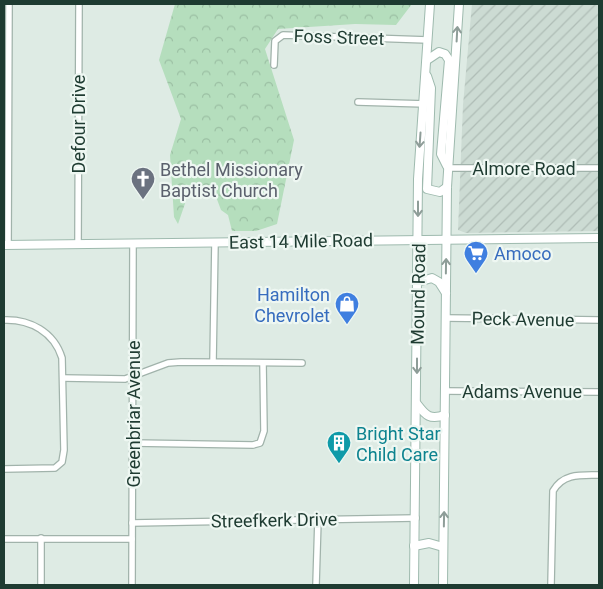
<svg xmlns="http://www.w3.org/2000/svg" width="603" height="589" viewBox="0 0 603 589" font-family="Roboto,sans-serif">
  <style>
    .industrial { fill: url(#industrial-furrows) }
    .forest { fill: url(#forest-crowns) }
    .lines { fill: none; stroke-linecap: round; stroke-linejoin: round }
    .minor-casing { stroke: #a1b3ab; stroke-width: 8 }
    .secondary-casing { stroke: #9ebaae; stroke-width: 10 }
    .minor { stroke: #fff; stroke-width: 5.5 }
    .secondary { stroke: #fff; stroke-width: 8 }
    .oneway { stroke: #8e9d98 }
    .labels { text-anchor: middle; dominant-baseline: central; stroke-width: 4.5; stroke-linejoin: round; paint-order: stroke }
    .street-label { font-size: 18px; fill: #1e3b31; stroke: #eef7f2 }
    .worship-label { font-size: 18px; fill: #5b616d; stroke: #eef7f2; text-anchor: start }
    .shop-label { font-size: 18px; fill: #366cbe; stroke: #eef7f2; text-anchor: start }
    .culture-label { font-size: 18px; fill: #0d838f; stroke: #eef7f2; text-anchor: start }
  </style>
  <defs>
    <pattern id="industrial-furrows" width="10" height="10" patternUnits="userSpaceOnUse" patternTransform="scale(1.25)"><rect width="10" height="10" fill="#ccdbd3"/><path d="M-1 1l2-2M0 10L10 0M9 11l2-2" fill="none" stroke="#afbdb6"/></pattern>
    <pattern id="forest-crowns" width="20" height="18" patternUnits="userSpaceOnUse" patternTransform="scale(1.25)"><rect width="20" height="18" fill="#b5debd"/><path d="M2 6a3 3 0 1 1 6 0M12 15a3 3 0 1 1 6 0" fill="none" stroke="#9bbfa3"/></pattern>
  </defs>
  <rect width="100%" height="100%" fill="#deebe4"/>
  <polygon class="industrial" points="472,4 599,4 599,231 466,233 458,230 463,105"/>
  <polygon class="forest" points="175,4 412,4 396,25 355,24 278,29 265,49 294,140 277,224 256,231 232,231 228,215 221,210 215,194 205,187 190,189 178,224 174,217 170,155 181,119 159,60"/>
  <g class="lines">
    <defs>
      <g id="minor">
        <polyline points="274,65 275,41 283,35 428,40"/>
        <polyline points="358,102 426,104"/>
        <polyline points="448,168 599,168"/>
        <polyline points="78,244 79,4"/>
        <polyline points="8,245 9,4"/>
        <polyline points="446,318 599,320"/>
        <path d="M4 320C30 319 54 332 62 358L64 450 62 462 55 468 4 469"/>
        <polyline points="213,362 215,242"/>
        <polyline points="63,378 125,379 168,363 181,362 302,363"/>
        <polyline points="446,391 599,392"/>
        <polyline points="133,443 253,445 260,443 264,431 263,363"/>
        <polyline points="132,523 416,518"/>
        <polyline points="4,539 132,539"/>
        <polyline points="41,585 41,538"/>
        <polyline points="132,585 133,243"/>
        <polyline points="316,585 318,519"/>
        <path d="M551 585 553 491C563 473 581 475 599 475"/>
      </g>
      <g id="secondary">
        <polyline points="427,60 439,52 445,54 449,60 441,154 447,166"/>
        <polyline points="427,76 431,88 427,189 440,192 447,187"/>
        <polyline points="4,245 599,238"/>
        <polyline points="418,282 432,278 439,282 446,293"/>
        <path d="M417 404C426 416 430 420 445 415"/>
        <polyline points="414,546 429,543 443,547"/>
        <polyline points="414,585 418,179 430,4"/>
        <polyline points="443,585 447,187 459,4"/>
      </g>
    </defs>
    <use href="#minor" class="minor-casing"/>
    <use href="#secondary" class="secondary-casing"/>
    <use href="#minor" class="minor"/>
    <use href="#secondary" class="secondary"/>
  </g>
  <defs><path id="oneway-shaft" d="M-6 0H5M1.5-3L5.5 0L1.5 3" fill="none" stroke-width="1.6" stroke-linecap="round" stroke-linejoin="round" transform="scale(1.25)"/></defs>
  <g class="oneway">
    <use href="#oneway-shaft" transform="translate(457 34) rotate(-87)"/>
    <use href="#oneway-shaft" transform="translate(420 140) rotate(94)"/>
    <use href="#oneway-shaft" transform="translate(418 209) rotate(90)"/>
    <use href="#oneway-shaft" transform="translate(446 266) rotate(-89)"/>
    <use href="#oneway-shaft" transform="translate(417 366) rotate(90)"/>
    <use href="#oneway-shaft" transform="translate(444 519) rotate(-89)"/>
  </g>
  <defs>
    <symbol id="church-pin" viewBox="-11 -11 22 30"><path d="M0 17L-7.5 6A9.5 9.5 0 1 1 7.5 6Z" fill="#6b7280" stroke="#eef7f2"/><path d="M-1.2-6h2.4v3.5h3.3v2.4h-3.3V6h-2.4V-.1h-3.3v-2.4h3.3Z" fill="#fff"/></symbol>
    <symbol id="supermarket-pin" viewBox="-11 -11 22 30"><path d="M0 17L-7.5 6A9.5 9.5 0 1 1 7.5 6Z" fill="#3f7fe0" stroke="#eef7f2"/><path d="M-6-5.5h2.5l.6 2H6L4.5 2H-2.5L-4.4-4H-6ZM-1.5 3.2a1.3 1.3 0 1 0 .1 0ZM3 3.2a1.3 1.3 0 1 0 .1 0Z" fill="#fff"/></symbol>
    <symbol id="shop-pin" viewBox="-11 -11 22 30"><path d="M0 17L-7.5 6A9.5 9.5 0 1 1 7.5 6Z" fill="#3f7fe0" stroke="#eef7f2"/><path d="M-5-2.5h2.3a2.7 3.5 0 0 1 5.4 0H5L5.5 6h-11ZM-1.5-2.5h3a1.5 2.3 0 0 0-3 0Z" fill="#fff"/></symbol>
    <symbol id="building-pin" viewBox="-11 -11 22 30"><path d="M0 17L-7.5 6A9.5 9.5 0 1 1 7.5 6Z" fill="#0f9aa8" stroke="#eef7f2"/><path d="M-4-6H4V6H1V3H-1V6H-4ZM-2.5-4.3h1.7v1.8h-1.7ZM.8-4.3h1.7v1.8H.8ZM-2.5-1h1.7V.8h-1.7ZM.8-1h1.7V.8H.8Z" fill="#fff"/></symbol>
  </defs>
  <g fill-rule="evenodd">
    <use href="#church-pin" x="129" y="165" width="28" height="38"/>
    <use href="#supermarket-pin" x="462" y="239" width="28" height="38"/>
    <use href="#shop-pin" x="333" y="290" width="28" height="38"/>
    <use href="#building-pin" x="325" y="429" width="28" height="38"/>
  </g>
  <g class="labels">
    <g class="street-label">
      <text transform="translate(339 37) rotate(2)">Foss Street</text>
      <text transform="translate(78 124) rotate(-90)">Defour Drive</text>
      <text x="524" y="168">Almore Road</text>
      <text transform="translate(301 241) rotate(-1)">East 14 Mile Road</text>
      <text transform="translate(418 294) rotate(-89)">Mound Road</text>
      <text transform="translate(523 319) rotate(1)">Peck Avenue</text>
      <text x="522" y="391">Adams Avenue</text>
      <text transform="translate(133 414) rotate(-90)">Greenbriar Avenue</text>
      <text transform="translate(274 520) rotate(-1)">Streefkerk Drive</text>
    </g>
    <g class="worship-label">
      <text x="160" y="169">Bethel Missionary<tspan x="160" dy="21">Baptist Church</tspan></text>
    </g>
    <g class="shop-label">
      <text x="494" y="253">Amoco</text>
      <text x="330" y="294" text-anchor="end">Hamilton<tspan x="330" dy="21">Chevrolet</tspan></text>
    </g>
    <g class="culture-label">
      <text x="356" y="433">Bright Star<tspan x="356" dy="21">Child Care</tspan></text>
    </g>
  </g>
  <rect width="603" height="589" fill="none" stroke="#1e3b31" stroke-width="10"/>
</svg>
